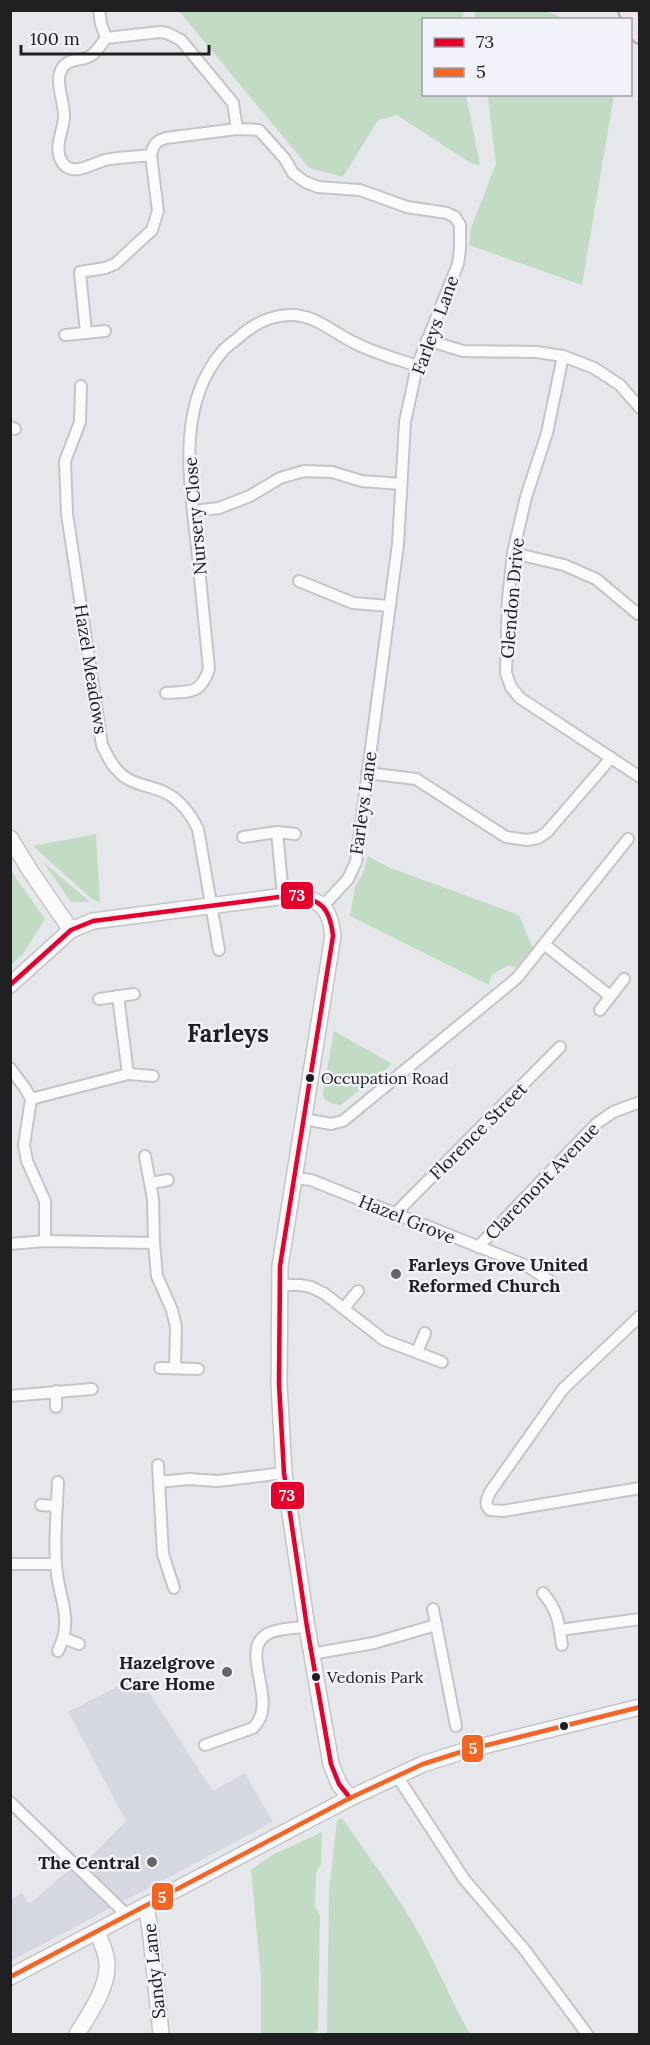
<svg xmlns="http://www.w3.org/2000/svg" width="650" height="2045" viewBox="0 0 650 2045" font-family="Lora,serif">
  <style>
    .built { fill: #d6d8e1 }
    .green { fill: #c2dbc4 }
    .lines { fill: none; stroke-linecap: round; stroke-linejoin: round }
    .street-casing { stroke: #c5c5c9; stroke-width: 14 }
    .secondary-casing { stroke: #c5c5c9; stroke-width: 18 }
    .primary-casing { stroke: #b6a4aa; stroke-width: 20 }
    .street { stroke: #fbfbfc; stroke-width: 10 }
    .secondary { stroke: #fbfbfc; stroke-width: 15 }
    .primary { stroke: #f0e6e9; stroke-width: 16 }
    .bus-1-casing { stroke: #f2f3fa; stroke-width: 9 }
    .bus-2-casing { stroke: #f2f3fa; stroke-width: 9 }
    .bus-1 { stroke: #e4002b; stroke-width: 4.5 }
    .bus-2 { stroke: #f26522; stroke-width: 4.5 }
    .bus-dot { fill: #202022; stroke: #f2f3fa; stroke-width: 2 }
    .poi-dot { fill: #656668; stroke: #f2f3fa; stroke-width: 2 }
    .labels { text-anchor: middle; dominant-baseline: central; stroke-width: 5; stroke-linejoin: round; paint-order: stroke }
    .bus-label { font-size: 16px; fill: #202022; stroke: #f2f3fa; text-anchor: start }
    .street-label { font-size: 18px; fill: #202022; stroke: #f2f3fa }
    .poi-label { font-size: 18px; font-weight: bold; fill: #202022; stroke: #f2f3fa; text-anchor: end }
    .district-label { font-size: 24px; font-weight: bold; fill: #202022; stroke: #f2f3fa }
    .line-badge { stroke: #f2f3fa; stroke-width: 2 }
    .badge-label { font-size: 16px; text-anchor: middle; font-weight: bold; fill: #fff }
  </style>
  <rect width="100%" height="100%" fill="#e6e7eb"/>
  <polygon class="built" points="138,1676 213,1791 245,1773 273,1822 11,1961 11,1900 22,1893 29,1904 70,1869 74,1874 126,1821 68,1712"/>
  <g class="green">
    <polygon points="179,11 464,11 462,19 424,20 424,94 466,95 480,165 472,164 397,115 378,120 343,177 309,168"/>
    <polygon points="475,11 546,11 565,19 474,19"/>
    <polygon points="486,95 614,95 582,285 469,245 471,228 496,164 488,98"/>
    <polygon points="96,834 100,902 93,900 33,846"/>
    <polygon points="368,856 388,867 519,915 533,949 516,967 508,966 492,974 489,985 350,916 355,887 363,873"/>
    <polygon points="43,862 90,902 71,902"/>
    <polygon points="11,871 45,919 23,954 11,965"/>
    <polygon points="334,1031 392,1064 341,1105 333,1104 324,1099 323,1093"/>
    <path d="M342 1818C369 1857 399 1897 422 1939 439 1970 452 2003 470 2034H327L329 1891 337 1820Z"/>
    <polygon points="322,1832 321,1864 316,1873 315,1907 320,1915 318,2029 315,2034 261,2034 261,1978 251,1870 272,1855"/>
  </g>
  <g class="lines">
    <defs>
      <g id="street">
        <polyline points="99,10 101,24 106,38"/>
        <path d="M106 38C102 43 97 51 92 55 82 62 70 57 63 67 53 80 65 102 64 117 63 131 55 145 60 158 69 180 91 164 105 160 119 157 136 157 151 155"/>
        <polyline points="106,38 160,32 167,33 181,40 233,103 237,129"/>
        <path d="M86 333 80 272 105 268 115 264 152 230 158 211 151 155C153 145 156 141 166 138L237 129 259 130 285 159 293 173 305 182 318 187 360 190 407 207 447 213 455 217 460 225V249L458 264 417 366 405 422 398 544 356 862 348 879 323 906"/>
        <polyline points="65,335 105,331"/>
        <polyline points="427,340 463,351 536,352 563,356 594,368 620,385 640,408"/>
        <polyline points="563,356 547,433 526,497 513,553 508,599 506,673 511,687 520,698 640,777"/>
        <path d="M81 386 80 422 65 461 67 514 102 745C107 755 111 765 120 773 133 786 152 785 168 794 182 802 191 815 198 829L219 950"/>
        <polyline points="10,427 15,429"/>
        <polyline points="193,511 219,508 250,496 280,478 304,471 332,472 362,481 401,484"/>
        <polyline points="513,553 564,565 596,579 638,614"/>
        <polyline points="299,581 353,603 390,606"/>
        <path d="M166 693C191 691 200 695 209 669 205 629 201 588 197 547 190 483 176 407 221 353 225 347 232 343 238 338 252 325 271 315 291 315 316 315 332 332 353 342 373 353 395 358 417 366"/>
        <polyline points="367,773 416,779 506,837 527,840 538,838 547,832 611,758"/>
        <polyline points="277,832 283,895"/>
        <polyline points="243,837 277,832 295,834"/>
        <polyline points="545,945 610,996"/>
        <polyline points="99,999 134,994"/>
        <polyline points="600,1010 624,979"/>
        <polyline points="10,1068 25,1088 31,1099 24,1145 27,1161 45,1201 45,1241"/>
        <polyline points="128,1074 153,1076"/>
        <polyline points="31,1099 128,1074 118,996"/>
        <polyline points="304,1119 331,1124 343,1121 517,978 628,839"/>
        <polyline points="294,1178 311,1180 527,1266 550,1281"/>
        <polyline points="151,1183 168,1180"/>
        <polyline points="395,1214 560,1047"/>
        <polyline points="154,1243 157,1276 172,1310 176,1327 175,1368"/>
        <polyline points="10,1244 45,1241 154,1243 153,1199 145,1156"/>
        <polyline points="478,1247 596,1124 613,1112 640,1102"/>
        <polyline points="280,1285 300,1285 311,1287 325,1294 384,1340 442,1362"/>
        <polyline points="344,1308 358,1291"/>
        <path d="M640 1316 563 1389 490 1492C487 1499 484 1504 490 1510L503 1511 640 1488"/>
        <polyline points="417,1352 425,1333"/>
        <polyline points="160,1368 198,1369"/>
        <polyline points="56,1391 56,1407"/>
        <polyline points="10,1396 92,1389"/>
        <polyline points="158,1465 163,1554 174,1588"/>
        <polyline points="159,1482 189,1479 218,1481 284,1473"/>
        <polyline points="41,1505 57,1506"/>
        <polyline points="10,1564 56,1564"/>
        <path d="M543 1593C558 1611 559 1622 562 1645"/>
        <polyline points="433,1609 456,1726"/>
        <polyline points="560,1630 640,1619"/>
        <polyline points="64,1638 79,1644"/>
        <path d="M58 1651C75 1617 57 1597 56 1563 54 1537 57 1509 58 1482"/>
        <polyline points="311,1654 374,1643 436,1625"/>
        <path d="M205 1745 253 1728C281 1702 236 1649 269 1633 280 1628 295 1628 307 1627"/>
        <polyline points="397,1776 464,1879 524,1949 587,2034"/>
        <polyline points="10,1802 128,1916"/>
      </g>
      <g id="secondary">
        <polyline points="10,838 31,872 71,930"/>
        <path d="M10 985 71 930 93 921 294 895C322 900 330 908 333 936L280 1266 279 1384 284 1473 307 1627 331 1764 339 1784 350 1798"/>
        <polyline points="146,1907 150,1928 161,2034"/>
        <polyline points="10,1977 350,1798 423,1764 467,1750 640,1707"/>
        <path d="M77 2034C89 2014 108 1989 107 1964 107 1953 101 1942 97 1932"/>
      </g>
      <polyline id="primary" points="627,10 640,35"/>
    </defs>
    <use href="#street" class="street-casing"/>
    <use href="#secondary" class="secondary-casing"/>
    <use href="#primary" class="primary-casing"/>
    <use href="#street" class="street"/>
    <use href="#secondary" class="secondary"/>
    <use href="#primary" class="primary"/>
    <defs>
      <path id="bus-1" d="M10 985 71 930 93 921 294 895C322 900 330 908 333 936L280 1266 279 1384 284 1473 307 1627 331 1764 339 1784 350 1798"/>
      <polyline id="bus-2" points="10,1977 350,1798 423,1764 467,1750 640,1707"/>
    </defs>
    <use href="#bus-1" class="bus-1-casing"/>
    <use href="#bus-2" class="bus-2-casing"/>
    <use href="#bus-1" class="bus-1"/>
    <use href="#bus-2" class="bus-2"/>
  </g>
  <g class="bus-dot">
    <circle cx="310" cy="1078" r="5"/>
    <circle cx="316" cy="1677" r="5"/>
    <circle cx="564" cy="1726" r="5"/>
  </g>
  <g class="poi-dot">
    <circle cx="396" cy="1274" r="6"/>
    <circle cx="227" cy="1672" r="6"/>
    <circle cx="152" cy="1862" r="6"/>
  </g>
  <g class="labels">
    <g class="bus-label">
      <text x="321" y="1078">Occupation Road</text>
      <text x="327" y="1677">Vedonis Park</text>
    </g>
    <g class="street-label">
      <text transform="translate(435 325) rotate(-70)">Farleys Lane</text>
      <text transform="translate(195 516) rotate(-95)">Nursery Close</text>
      <text transform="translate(512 598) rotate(-85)">Glendon Drive</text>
      <text transform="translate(91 669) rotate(81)">Hazel Meadows</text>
      <text transform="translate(363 803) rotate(-82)">Farleys Lane</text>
      <text transform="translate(478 1131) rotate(-45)">Florence Street</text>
      <text transform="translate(542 1181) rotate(-46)">Claremont Avenue</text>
      <text transform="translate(407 1219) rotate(22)">Hazel Grove</text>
      <text transform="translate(154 1971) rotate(-96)">Sandy Lane</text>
    </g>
    <g class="poi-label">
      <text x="408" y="1264" text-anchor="start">Farleys Grove United<tspan x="408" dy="21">Reformed Church</tspan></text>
      <text x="215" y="1662">Hazelgrove<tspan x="215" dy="21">Care Home</tspan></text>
      <text x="140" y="1862">The Central</text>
    </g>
    <g class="district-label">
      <text x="228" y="1033">Farleys</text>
    </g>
  </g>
  <g class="line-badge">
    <rect x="280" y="881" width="34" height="29" rx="6" fill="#e4002b"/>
    <rect x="270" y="1481" width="35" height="29" rx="6" fill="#e4002b"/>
    <rect x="461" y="1734" width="23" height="29" rx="6" fill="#f26522"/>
    <rect x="151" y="1882" width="23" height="29" rx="6" fill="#f26522"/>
  </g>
  <g class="badge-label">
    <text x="297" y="901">73</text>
    <text x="287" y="1501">73</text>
    <text x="473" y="1754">5</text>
    <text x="162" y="1903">5</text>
  </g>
  <rect width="650" height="2045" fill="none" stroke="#202022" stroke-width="24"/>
  <rect x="422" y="18" width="210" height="78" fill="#f2f3fa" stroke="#9e9fa4" stroke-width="1.5"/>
  <rect x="434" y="38" width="30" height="9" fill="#e4002b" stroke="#9e9fa4" stroke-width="1.5"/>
  <text x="476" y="48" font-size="18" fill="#202022">73</text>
  <rect x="434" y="68" width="30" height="9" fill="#f26522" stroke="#9e9fa4" stroke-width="1.5"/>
  <text x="476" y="78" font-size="18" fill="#202022">5</text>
  <path d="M21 45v9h188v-9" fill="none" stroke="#202022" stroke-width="3"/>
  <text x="30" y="45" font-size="18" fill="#202022" stroke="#f2f3fa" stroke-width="4.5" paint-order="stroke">100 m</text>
</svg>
